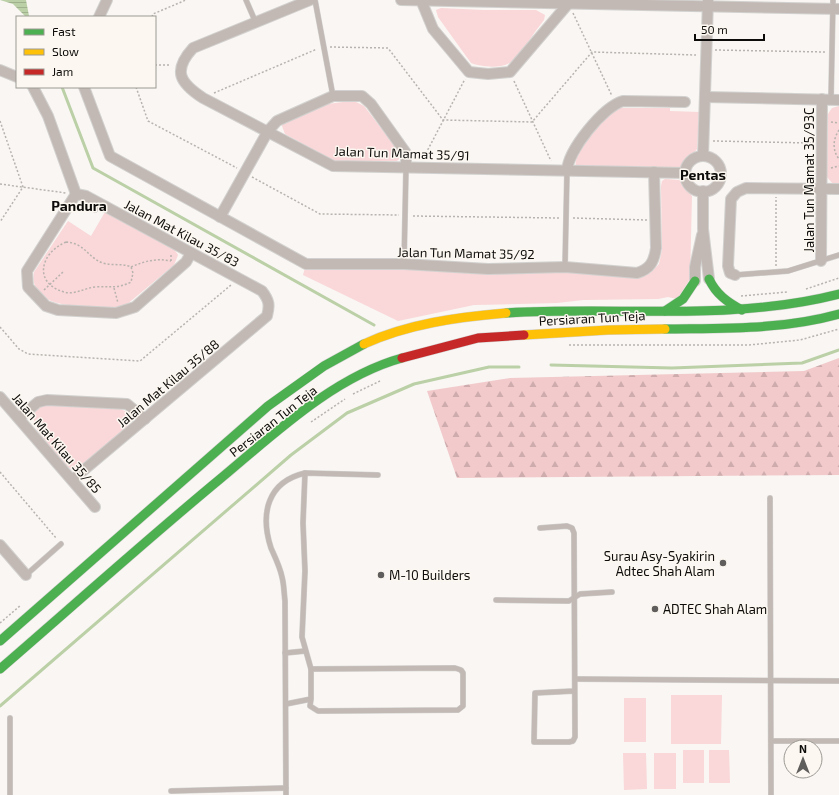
<svg xmlns="http://www.w3.org/2000/svg" width="839" height="795" viewBox="0 0 839 795" font-family="'Exo 2',sans-serif">
  <style>
    .green { fill: #fad7d8 }
    .forest { fill: url(#forest-firs) }
    .water { fill: url(#water-rules) }
    .lines { fill: none; stroke-linecap: round; stroke-linejoin: round }
    .stream { stroke: #bbd0a6; stroke-width: 3 }
    .lane-casing { stroke: #d2d1cf; stroke-width: 6 }
    .street-casing { stroke: #d2d1cf; stroke-width: 12 }
    .fast-casing { stroke: #d2d1cf; stroke-width: 10 }
    .slow-casing { stroke: #d2d1cf; stroke-width: 10 }
    .jam-casing { stroke: #d2d1cf; stroke-width: 10 }
    .path { stroke: #b8b3af; stroke-width: 1.5; stroke-dasharray: 2 2; stroke-linecap: butt }
    .lane { stroke: #c2b9b4; stroke-width: 5 }
    .street { stroke: #c2b9b4; stroke-width: 10 }
    .fast { stroke: #4caf50; stroke-width: 9 }
    .slow { stroke: #ffc107; stroke-width: 9 }
    .jam { stroke: #c62828; stroke-width: 9 }
    .poi-dot { fill: #605e5c; stroke: #fcf7f0; stroke-width: 1.5 }
    .labels { text-anchor: middle; dominant-baseline: central; stroke-width: 3; stroke-linejoin: round; paint-order: stroke }
    .street-label { font-size: 13px; fill: #0d0c0a; stroke: #fcf7f0 }
    .poi-label { font-size: 13px; fill: #0d0c0a; stroke: #fcf7f0; text-anchor: start }
    .neighbourhood-label { font-size: 14px; font-weight: bold; fill: #0d0c0a; stroke: #fcf7f0 }
  </style>
  <defs>
    <pattern id="forest-firs" width="22" height="20" patternUnits="userSpaceOnUse"><rect width="22" height="20" fill="#f2cacb"/><path d="M5 1l3.5 6h-7zM16 11l3.5 6h-7z" fill="#ceacad"/></pattern>
    <pattern id="water-rules" width="6" height="5" patternUnits="userSpaceOnUse"><rect width="6" height="5" fill="#bbd0a6"/><path d="M0 2.5h6" fill="none" stroke="#a0b18e"/></pattern>
  </defs>
  <rect width="100%" height="100%" fill="#f9f6f3"/>
  <g class="green">
    <path d="M441 8 483 10H536L545 15 544 20C534 32 522 53 511 62 502 69 481 67 471 63L438 17 436 10Z"/>
    <polygon points="343,102 356,102 364,106 401,154 401,157 397,161 334,161 285,134 282,126 283,122 328,104"/>
    <polygon points="839,106 839,184 833,184 827,177 828,114 832,108"/>
    <path d="M617 108H670V111L699 112 697 149 683 166 678 168 576 166C572 153 606 115 617 108Z"/>
    <polygon points="665,179 680,180 692,196 690,279 677,299 668,297 658,299 583,300 557,303 474,305 398,321 303,275 305,268 404,269 488,274 566,272 638,277 650,273 659,264 662,250 661,186 662,181"/>
    <path d="M105 212 174 249 178 255 174 265 126 305 117 307C92 306 27 313 34 272L68 221 91 236Z"/>
    <path d="M44 405 120 409 130 413 133 418C130 426 84 469 77 470 74 470 70 469 68 467 57 454 15 417 44 405Z"/>
    <polygon points="671,695 722,695 721,744 671,744"/>
    <rect x="624" y="698" width="22" height="44"/>
    <rect x="683" y="750" width="21" height="33"/>
    <polygon points="709,750 729,750 730,783 709,783"/>
    <polygon points="623,753 646,753 647,789 624,790"/>
    <rect x="654" y="753" width="22" height="36"/>
  </g>
  <polygon class="forest" points="839,358 839,475 457,478 427,391 510,378 804,371"/>
  <polygon class="water" points="0,0 26,0 29,16 26,17 13,4"/>
  <g class="lines">
    <g class="stream">
      <polyline points="62,87 93,168 374,325"/>
      <polyline points="551,365 672,368 802,363 839,350"/>
      <polyline points="0,706 291,455 347,413 414,384 489,367 519,367"/>
    </g>
    <defs>
      <g id="lane">
        <polyline points="246,0 256,23"/>
        <polyline points="315,0 333,96"/>
        <polyline points="831,99 833,0"/>
        <polyline points="95,210 98,203"/>
        <polyline points="404,264 406,168"/>
        <polyline points="565,267 567,171"/>
        <polyline points="735,275 788,271 839,255"/>
        <polyline points="305,473 303,523 305,571 302,637 311,669"/>
        <polyline points="770,498 771,795"/>
        <polyline points="540,528 567,526 572,528 574,533 575,737 573,741 569,742 534,742 535,693 574,691"/>
        <polyline points="26,575 61,544"/>
        <polyline points="496,600 569,601 580,594 612,592"/>
        <polyline points="285,653 305,651"/>
        <polyline points="575,679 839,681"/>
        <polyline points="286,704 311,699 310,706 318,711 458,710 463,706 463,673 461,670 455,668 311,669 311,699"/>
        <polyline points="10,718 10,795"/>
        <polyline points="771,741 839,741"/>
        <polyline points="171,791 286,788"/>
        <path d="M286 795 285 601C284 593 284 584 282 577 280 567 275 557 271 548 260 514 267 482 305 473L378 475"/>
      </g>
      <g id="street">
        <path d="M310 0 193 48C172 71 180 83 203 98L333 166 685 173"/>
        <polyline points="401,0 839,9"/>
        <polyline points="421,0 433,29 469,72 488,74 510,72 568,4"/>
        <polyline points="99,17 107,0"/>
        <polyline points="0,70 17,77"/>
        <path d="M33 87 48 116 76 194 86 196 262 291C269 300 270 305 267 316L72 480"/>
        <path d="M84 87 110 156 306 264H404L488 269 565 267 637 273C650 269 654 262 656 248L654 172"/>
        <polyline points="706,97 839,100"/>
        <polyline points="703,156 708,0"/>
        <circle cx="703" cy="174" r="18"/>
        <path d="M567 171C568 150 603 107 623 101L685 102"/>
        <polyline points="703,191 703,229 709,279"/>
        <polyline points="76,194 27,271 28,287 46,306 58,310 116,313 135,307 186,262 191,253"/>
        <polyline points="220,217 268,131 277,121 333,96 362,96 371,104 406,153 406,168"/>
        <polyline points="821,261 822,99"/>
        <polyline points="735,275 730,273 728,266 731,199 737,192 746,188 839,189"/>
        <polyline points="695,281 695,267 702,235"/>
        <polyline points="0,397 95,507"/>
        <polyline points="19,418 38,402 47,400 127,404 145,419"/>
        <polyline points="0,545 26,575"/>
      </g>
      <g id="fast">
        <path d="M709 279C716 294 727 302 742 310"/>
        <polyline points="665,311 683,299 695,281"/>
        <path d="M506 313C617 306 730 322 839 294"/>
        <path d="M665 329C724 328 782 330 839 314"/>
        <polyline points="0,641 268,406 324,366 364,344"/>
        <path d="M0 669C73 606 145 541 220 479 273 435 333 377 402 358"/>
      </g>
      <g id="slow">
        <polyline points="524,335 608,330 665,329"/>
        <path d="M364 344C407 324 458 317 506 313"/>
      </g>
      <polyline id="jam" points="402,358 478,338 524,335"/>
    </defs>
    <use href="#lane" class="lane-casing"/>
    <use href="#street" class="street-casing"/>
    <use href="#fast" class="fast-casing"/>
    <use href="#slow" class="slow-casing"/>
    <use href="#jam" class="jam-casing"/>
    <g class="path">
      <polyline points="573,13 612,96"/>
      <polyline points="152,17 153,14 186,0"/>
      <polyline points="330,47 388,48 443,120 532,122 592,52 696,55"/>
      <polyline points="715,50 825,52"/>
      <polyline points="155,65 171,65"/>
      <polyline points="514,81 551,161"/>
      <polyline points="136,87 148,121 237,168"/>
      <polyline points="214,93 317,49"/>
      <polyline points="0,121 23,187 0,222"/>
      <polyline points="831,122 839,123"/>
      <path d="M839 130C833 139 832 150 839 159"/>
      <polyline points="713,141 811,143"/>
      <polyline points="424,157 465,79"/>
      <polyline points="831,168 839,166"/>
      <polyline points="252,177 320,214 399,215"/>
      <polyline points="0,184 66,193"/>
      <polyline points="413,216 559,218"/>
      <polyline points="573,218 647,220"/>
      <path d="M66 242C85 243 88 258 103 263 113 266 122 263 131 267L133 273 131 282C118 289 108 286 95 287 84 288 76 295 64 292 33 283 40 253 66 242Z"/>
      <polyline points="171,261 171,253"/>
      <polyline points="776,266 776,197"/>
      <path d="M131 267C145 261 156 258 171 261"/>
      <polyline points="114,288 118,303"/>
      <polyline points="806,289 839,278"/>
      <polyline points="44,290 63,272"/>
      <polyline points="741,296 787,292"/>
      <polyline points="0,327 19,349 28,354 140,361 231,285"/>
      <polyline points="569,345 749,345 800,340 839,329"/>
      <polyline points="353,394 380,381"/>
      <polyline points="311,422 345,399"/>
      <polyline points="0,472 56,538"/>
      <polyline points="0,623 21,605"/>
    </g>
    <use href="#lane" class="lane"/>
    <use href="#street" class="street"/>
    <use href="#fast" class="fast"/>
    <use href="#slow" class="slow"/>
    <use href="#jam" class="jam"/>
  </g>
  <g class="poi-dot">
    <circle cx="723" cy="563" r="4"/>
    <circle cx="381" cy="575" r="4"/>
    <circle cx="655" cy="609" r="4"/>
  </g>
  <g class="labels">
    <g class="street-label">
      <text transform="translate(402 153) rotate(2)">Jalan Tun Mamat 35/91</text>
      <text transform="translate(809 180) rotate(-90)">Jalan Tun Mamat 35/93C</text>
      <text transform="translate(182 233) rotate(28)">Jalan Mat Kilau 35/83</text>
      <text transform="translate(466 253) rotate(1)">Jalan Tun Mamat 35/92</text>
      <text transform="translate(592 318) rotate(-3)">Persiaran Tun Teja</text>
      <text transform="translate(168 383) rotate(-40)">Jalan Mat Kilau 35/88</text>
      <text transform="translate(273 421) rotate(-38)">Persiaran Tun Teja</text>
      <text transform="translate(57 443) rotate(49)">Jalan Mat Kilau 35/85</text>
    </g>
    <g class="poi-label">
      <text x="715" y="556" text-anchor="end">Surau Asy-Syakirin<tspan x="715" dy="15">Adtec Shah Alam</tspan></text>
      <text x="389" y="575">M-10 Builders</text>
      <text x="663" y="609">ADTEC Shah Alam</text>
    </g>
    <g class="neighbourhood-label">
      <text x="703" y="174">Pentas</text>
      <text x="79" y="205">Pandura</text>
    </g>
  </g>
  <rect x="16" y="16" width="140" height="72" fill="#fcf7f0" stroke="#9c9994"/>
  <rect x="24" y="29" width="20" height="6" fill="#4caf50" stroke="#9c9994"/>
  <text x="52" y="36" font-size="12" fill="#0d0c0a">Fast</text>
  <rect x="24" y="49" width="20" height="6" fill="#ffc107" stroke="#9c9994"/>
  <text x="52" y="56" font-size="12" fill="#0d0c0a">Slow</text>
  <rect x="24" y="69" width="20" height="6" fill="#c62828" stroke="#9c9994"/>
  <text x="52" y="76" font-size="12" fill="#0d0c0a">Jam</text>
  <g transform="translate(803 759)"><circle r="19" fill="#fcf7f0" stroke="#9c9994"/>
  <path d="M0-3L7 15L0 10L-7 15Z" fill="#605e5c"/>
  <text y="-6" font-size="11" font-weight="bold" text-anchor="middle" fill="#0d0c0a">N</text>
  </g>
  <path d="M695 34v6h69v-6" fill="none" stroke="#0d0c0a" stroke-width="2"/>
  <text x="701" y="34" font-size="12" fill="#0d0c0a" stroke="#fcf7f0" stroke-width="3" paint-order="stroke">50 m</text>
</svg>
